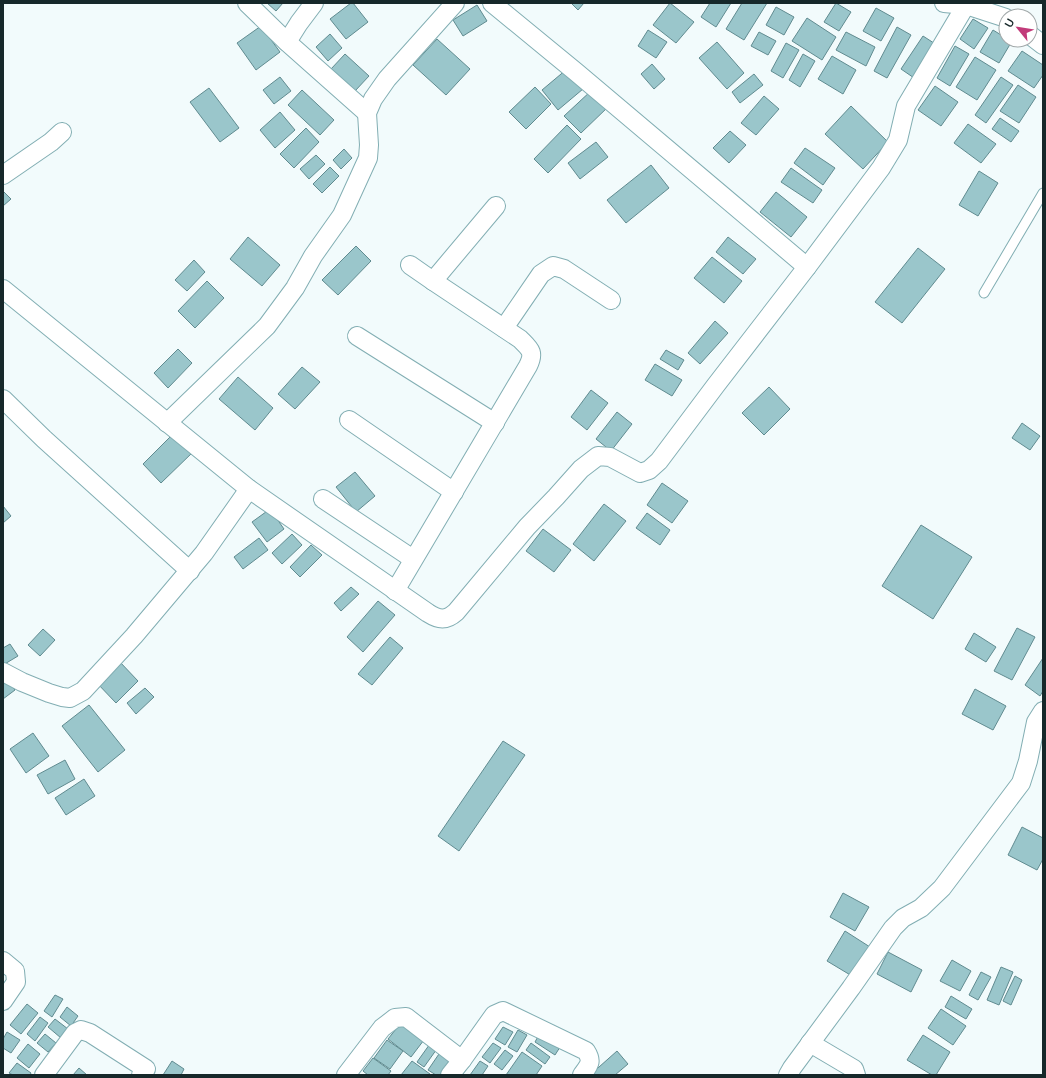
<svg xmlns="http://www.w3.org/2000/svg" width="1046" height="1078" viewBox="0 0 1046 1078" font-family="Mulish,sans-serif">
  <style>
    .building { fill: #9ac6cb; stroke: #608b90 }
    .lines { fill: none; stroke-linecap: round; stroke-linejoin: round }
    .lane-casing { stroke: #82aeb3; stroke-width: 11 }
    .street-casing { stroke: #82aeb3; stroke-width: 20 }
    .lane { stroke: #fff; stroke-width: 9 }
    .street { stroke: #fff; stroke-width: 18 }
  </style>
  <rect width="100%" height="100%" fill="#f2fbfc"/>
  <g class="building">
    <polygon points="267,3 283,3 276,11"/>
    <polygon points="351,3 353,3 368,22 346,39 330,19"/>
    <polygon points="571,3 584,3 578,10"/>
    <polygon points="670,3 694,22 676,43 653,25"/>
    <polygon points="710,3 731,3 716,27 701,17"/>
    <polygon points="742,3 767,3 744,40 726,29"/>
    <polygon points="836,3 851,12 839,31 824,22"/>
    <polygon points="477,5 487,21 463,36 453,20"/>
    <polygon points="776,7 794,17 784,35 766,25"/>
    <polygon points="876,8 894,18 881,41 863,31"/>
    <polygon points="807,18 836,37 822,60 792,41"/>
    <polygon points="973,19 988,28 974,49 960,39"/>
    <polygon points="261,26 280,52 256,70 237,43"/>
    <polygon points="897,27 911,35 887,78 874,71"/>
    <polygon points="648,30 667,42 656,58 638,46"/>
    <polygon points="993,30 1006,38 1006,40 1010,40 1012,41 999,63 980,52"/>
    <polygon points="759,32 776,41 768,55 751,46"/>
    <polygon points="846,32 875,47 866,66 836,50"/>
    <polygon points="330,34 342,48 328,61 316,47"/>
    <polygon points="923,36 940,47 917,80 901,69"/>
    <polygon points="437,39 470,69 446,95 413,65"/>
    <polygon points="717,42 744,73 727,89 699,58"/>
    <polygon points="786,43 799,50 783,78 771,71"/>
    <polygon points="955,46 969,54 950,86 937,78"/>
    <polygon points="1022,51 1043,65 1043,75 1034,88 1008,71"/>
    <polygon points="345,54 369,76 355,91 331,69"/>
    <polygon points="803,54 815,61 800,87 789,80"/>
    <polygon points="832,56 856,70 843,94 818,79"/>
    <polygon points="975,57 996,70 977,100 956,87"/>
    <polygon points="652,64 665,79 654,89 641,74"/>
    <polygon points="567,69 583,89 558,110 542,90"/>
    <polygon points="754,74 763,85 740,103 732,92"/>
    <polygon points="280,77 291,91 274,104 263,90"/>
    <polygon points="1001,77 1013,85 986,123 975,115"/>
    <polygon points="1018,85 1036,97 1019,123 1000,111"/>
    <polygon points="935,86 958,102 941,126 918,110"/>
    <polygon points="535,87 551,104 526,129 509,112"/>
    <polygon points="209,88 239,128 220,142 190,102"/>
    <polygon points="302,90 334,120 320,135 288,105"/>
    <polygon points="592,90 608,107 581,133 564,116"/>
    <polygon points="764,96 779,109 756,135 741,123"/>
    <polygon points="851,106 888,142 863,169 825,134"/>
    <polygon points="280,112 295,130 275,148 260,130"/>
    <polygon points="1000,118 1019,131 1011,142 992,129"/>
    <polygon points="968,124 996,144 981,163 954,143"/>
    <polygon points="567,125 581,139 548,173 534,159"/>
    <polygon points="306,128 319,142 294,168 280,154"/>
    <polygon points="730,131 746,145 729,163 713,148"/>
    <polygon points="596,142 608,157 580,179 568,163"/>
    <polygon points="805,148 835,168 823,185 794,163"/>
    <polygon points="344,149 352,158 341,169 333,160"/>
    <polygon points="316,155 325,164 309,179 300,169"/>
    <polygon points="651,165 669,188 626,223 607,200"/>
    <polygon points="330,167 339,176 322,193 313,184"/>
    <polygon points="791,168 822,190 813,203 781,182"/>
    <polygon points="979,171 998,183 978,216 959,205"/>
    <polygon points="3,191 11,199 3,206"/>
    <polygon points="776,192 807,217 791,237 760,212"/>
    <polygon points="248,237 280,265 262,286 230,259"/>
    <polygon points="728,237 756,259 743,274 716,252"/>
    <polygon points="356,246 371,261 338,295 322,280"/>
    <polygon points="918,248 945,269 902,323 875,302"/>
    <polygon points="712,257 742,281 724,303 694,278"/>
    <polygon points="194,260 205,272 187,291 175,280"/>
    <polygon points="207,281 224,298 195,328 178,311"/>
    <polygon points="715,321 728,333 700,364 688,353"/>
    <polygon points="178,349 192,363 168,388 154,373"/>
    <polygon points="666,350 684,360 678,370 660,359"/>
    <polygon points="655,364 682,380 672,396 645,380"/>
    <polygon points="302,367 320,382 295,409 278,394"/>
    <polygon points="238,377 273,408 255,430 219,399"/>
    <polygon points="769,387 790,409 764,435 742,413"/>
    <polygon points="591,390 608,403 587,430 571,417"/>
    <polygon points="617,412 632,424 611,451 596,439"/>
    <polygon points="1022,423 1040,436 1030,450 1012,438"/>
    <polygon points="174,433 193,452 161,483 143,464"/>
    <polygon points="355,472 375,496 356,512 336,487"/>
    <polygon points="662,483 688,501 672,523 647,505"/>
    <polygon points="604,504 626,521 594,561 573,544"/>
    <polygon points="3,506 11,516 3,523"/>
    <polygon points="270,509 284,529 267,542 252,522"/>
    <polygon points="647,513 670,530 660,545 636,528"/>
    <polygon points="921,525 972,557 933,619 882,586"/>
    <polygon points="543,529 571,550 554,572 526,551"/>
    <polygon points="292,534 302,545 282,564 272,553"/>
    <polygon points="259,538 268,550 243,569 234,557"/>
    <polygon points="311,545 322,555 300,577 290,567"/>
    <polygon points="351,587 359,594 341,611 334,603"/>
    <polygon points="378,601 395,615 363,652 347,637"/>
    <polygon points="1017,628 1035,637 1012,680 994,671"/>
    <polygon points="43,629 55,640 40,656 28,645"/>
    <polygon points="974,633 996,647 986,662 965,649"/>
    <polygon points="390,637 403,648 372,685 358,674"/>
    <polygon points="10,644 18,656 3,665 3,648"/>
    <polygon points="1043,658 1043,691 1040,696 1025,685"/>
    <polygon points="119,661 138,681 116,703 96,682"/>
    <polygon points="4,677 15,690 3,699 3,678"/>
    <polygon points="145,688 154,697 136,714 127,703"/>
    <polygon points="975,689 1006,706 993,730 962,714"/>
    <polygon points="89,705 125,750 98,772 62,726"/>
    <polygon points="33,733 49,756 26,773 10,749"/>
    <polygon points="503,741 525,755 459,851 438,836"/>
    <polygon points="65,760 75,779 48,794 37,775"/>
    <polygon points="84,779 95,796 66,815 55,798"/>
    <polygon points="1022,827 1043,838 1043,859 1037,870 1008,855"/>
    <polygon points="843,893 869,907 855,931 830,917"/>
    <polygon points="845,931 870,947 852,976 827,961"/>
    <polygon points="888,952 922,970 911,992 877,974"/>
    <polygon points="952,960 971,971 960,991 940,981"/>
    <polygon points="1001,967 1013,972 999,1005 987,1000"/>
    <polygon points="981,972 991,977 978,1000 969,995"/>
    <polygon points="1015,976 1022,980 1011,1005 1003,1001"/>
    <polygon points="55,995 63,999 52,1017 44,1011"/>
    <polygon points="951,996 972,1009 966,1019 945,1007"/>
    <polygon points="27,1004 38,1013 21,1034 10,1025"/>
    <polygon points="67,1007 78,1016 71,1026 60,1017"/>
    <polygon points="941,1009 966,1026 953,1045 928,1028"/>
    <polygon points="40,1017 48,1023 35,1041 27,1034"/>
    <polygon points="55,1019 68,1029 61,1038 48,1027"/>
    <polygon points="404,1019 427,1036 411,1057 388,1039"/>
    <polygon points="503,1027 513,1032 505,1045 495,1039"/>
    <polygon points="518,1030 527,1035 517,1052 508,1047"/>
    <polygon points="541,1031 562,1044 555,1055 535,1042"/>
    <polygon points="7,1032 20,1040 11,1053 3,1048 3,1039"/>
    <polygon points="45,1034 56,1043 48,1052 37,1043"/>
    <polygon points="923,1035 950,1052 936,1075 932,1075 907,1060"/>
    <polygon points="387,1040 403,1051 390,1069 374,1058"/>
    <polygon points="432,1041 439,1046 424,1067 417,1062"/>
    <polygon points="493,1043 501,1048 490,1063 482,1057"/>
    <polygon points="531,1043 550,1057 545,1064 526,1050"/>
    <polygon points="28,1044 40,1054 29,1068 17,1058"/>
    <polygon points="505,1050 513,1056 502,1070 494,1064"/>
    <polygon points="441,1051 451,1058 440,1075 436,1075 428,1070"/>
    <polygon points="617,1051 628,1064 615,1075 590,1075"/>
    <polygon points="522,1052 542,1066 536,1075 506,1075"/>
    <polygon points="373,1058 391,1071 388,1075 368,1075 363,1071"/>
    <polygon points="172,1061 184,1069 181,1075 163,1075"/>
    <polygon points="412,1061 430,1074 429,1075 401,1075"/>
    <polygon points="480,1061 488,1066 482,1075 470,1075"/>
    <polygon points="17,1063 31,1073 30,1075 13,1075 9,1073"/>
    <polygon points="79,1068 87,1075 73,1075"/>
  </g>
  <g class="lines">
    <defs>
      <polyline id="lane" points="984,293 1043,193"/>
      <g id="street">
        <polyline points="247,3 287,42 367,113"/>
        <polyline points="492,3 576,72 807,267"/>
        <polyline points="944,3 966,5 1006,18"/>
        <polyline points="1030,35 1043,45"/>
        <polyline points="287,42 299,23 314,3"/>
        <polyline points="3,175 51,142 62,132"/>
        <polyline points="433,281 496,206"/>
        <path d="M3 289 249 489 428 613C439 620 446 621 456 612L527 527 556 497 581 469 598 456 610 457 640 473 649 470 659 461 716 385 807 267 881 168 898 140 906 106 966 5"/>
        <polyline points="504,328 541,274 553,266 564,269 611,300"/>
        <polyline points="357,336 495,423"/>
        <polyline points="3,399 44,439 190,571"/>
        <polyline points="349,420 454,492"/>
        <polyline points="167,423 267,326 295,288 313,256 342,215 368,158 369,145 367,113 373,99 387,79 455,3"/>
        <polyline points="323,499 413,559"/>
        <path d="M395 591 528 366C535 352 530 349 520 339L433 281 410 265"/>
        <polyline points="3,672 22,682 49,693 62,697 70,698 83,691 134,636 204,553 249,489"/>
        <polyline points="3,961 15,971 16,982 3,1001"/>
        <polyline points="810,1043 854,1069 856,1075"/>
        <polyline points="44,1075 75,1033 81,1030 90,1033 146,1069 141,1075"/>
        <polyline points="346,1075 382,1028 395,1018 406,1017 462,1060"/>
        <path d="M450 1075 462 1060 494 1015 503 1011 586 1051C593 1062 589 1065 582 1075"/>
        <polyline points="788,1075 792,1068 851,988 893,928 903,918 921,908 942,888 1021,783 1028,761 1036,722 1043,711"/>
      </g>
    </defs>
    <use href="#lane" class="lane-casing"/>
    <use href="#street" class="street-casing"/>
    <use href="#lane" class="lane"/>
    <use href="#street" class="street"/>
  </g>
  <rect width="1046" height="1078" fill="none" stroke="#16282a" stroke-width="8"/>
  <g transform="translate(1018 28) rotate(300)"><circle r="19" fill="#ffffff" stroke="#a2a9aa"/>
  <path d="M0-3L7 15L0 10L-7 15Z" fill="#c23b7a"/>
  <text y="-6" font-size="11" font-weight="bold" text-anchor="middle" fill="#16282a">U</text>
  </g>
</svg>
